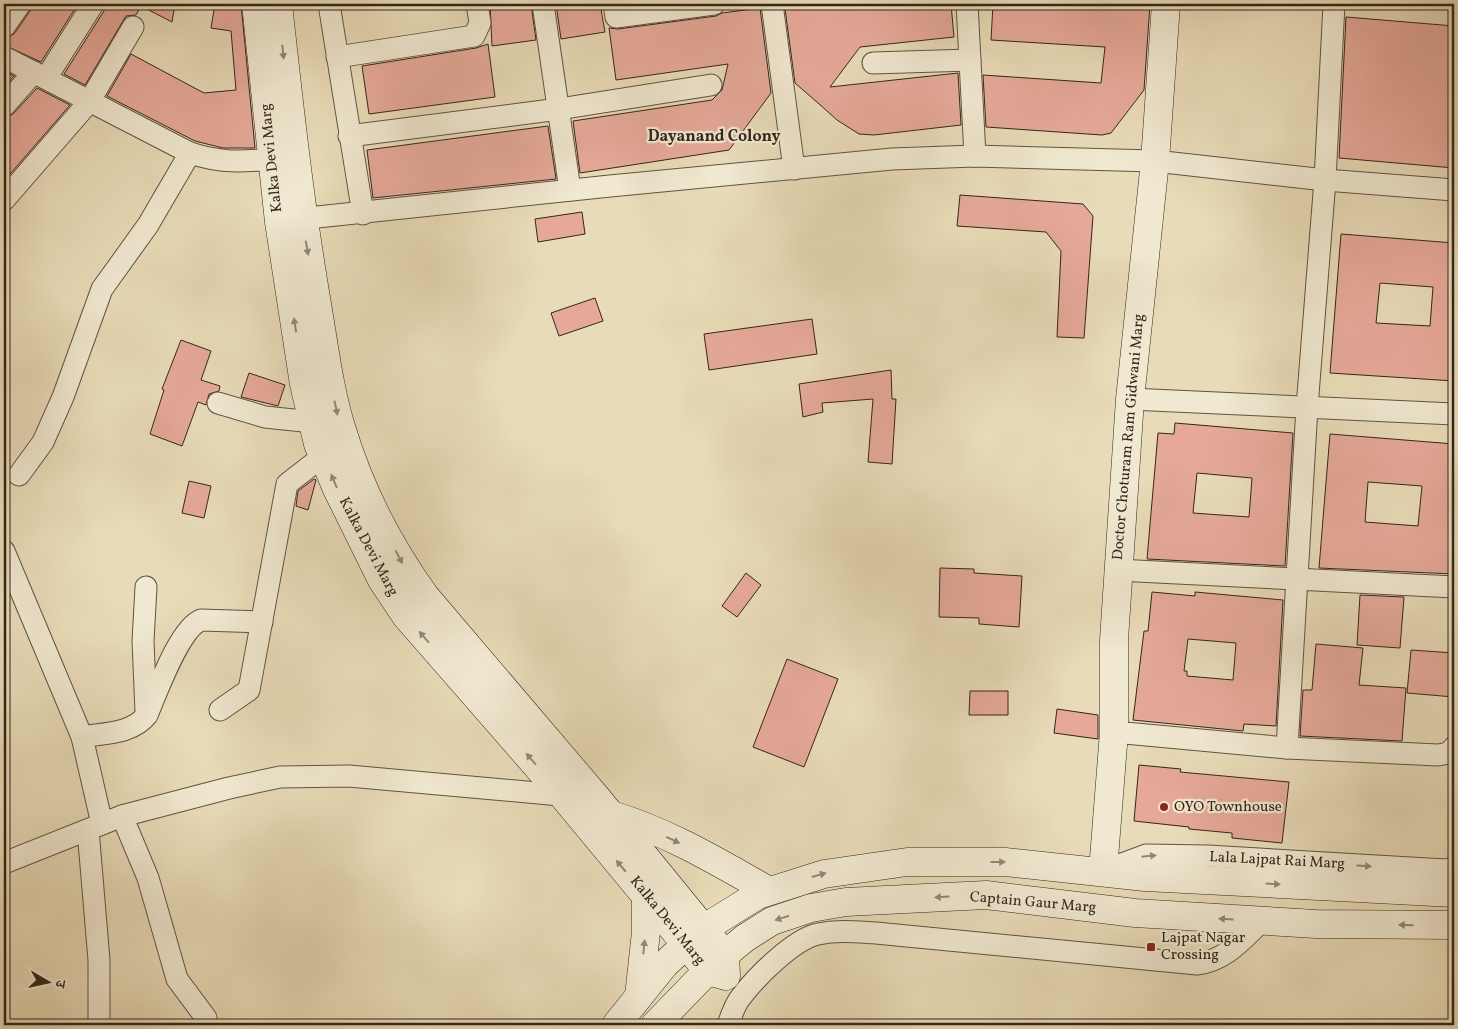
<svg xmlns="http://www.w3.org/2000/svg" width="1458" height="1029" viewBox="0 0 1458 1029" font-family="Vollkorn,'Noto Serif Devanagari',serif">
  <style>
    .building { fill: #e6a999; stroke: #31271b; fill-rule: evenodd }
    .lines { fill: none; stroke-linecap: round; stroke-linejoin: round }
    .street-casing { stroke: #5f5442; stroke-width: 23 }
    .secondary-casing { stroke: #31271b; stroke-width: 29 }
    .street { stroke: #f0e8d0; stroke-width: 21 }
    .secondary { stroke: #f0e8d0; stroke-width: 28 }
    .oneway { fill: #908876 }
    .poi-dot { fill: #8f2418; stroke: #f0e8d0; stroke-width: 2 }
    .labels { text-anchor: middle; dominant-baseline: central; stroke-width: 4.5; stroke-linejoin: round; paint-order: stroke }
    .street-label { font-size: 15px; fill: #31271b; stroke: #f0e8d0 }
    .poi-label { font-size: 15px; fill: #31271b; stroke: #f0e8d0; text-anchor: start }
    .neighbourhood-label { font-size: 16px; font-weight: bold; fill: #31271b; stroke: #f0e8d0 }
  </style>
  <rect width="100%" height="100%" fill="#e8dbb7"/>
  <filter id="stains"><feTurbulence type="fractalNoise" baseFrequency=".004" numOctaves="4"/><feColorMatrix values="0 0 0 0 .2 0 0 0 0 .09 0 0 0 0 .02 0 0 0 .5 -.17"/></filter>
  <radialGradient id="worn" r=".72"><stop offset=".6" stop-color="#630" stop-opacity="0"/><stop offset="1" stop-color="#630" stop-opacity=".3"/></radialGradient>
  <g class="building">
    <polygon points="32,4 78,4 41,62 4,45 4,39 14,34 30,11"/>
    <polygon points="105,4 175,4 172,22 141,6 136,15 126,16 85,85 64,74 104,11"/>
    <polygon points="215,4 241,4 255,148 223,148 195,141 107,96 131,54 204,93 236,90 231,31 211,28"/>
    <polygon points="490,4 531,4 536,40 492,46"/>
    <polygon points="556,4 600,4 605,32 561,39"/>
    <polygon points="823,4 951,4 954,37 860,47 830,87 958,73 961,125 874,135 859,134 837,120 818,103 795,83 785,9"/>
    <polygon points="993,4 1150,4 1144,90 1111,133 1102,135 986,127 983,75 1101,83 1105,47 991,40"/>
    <polygon points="760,8 771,93 729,150 580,173 573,121 712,100 722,90 728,64 616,80 609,28 618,29 716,16 722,13"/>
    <polygon points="1346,17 1454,26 1454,168 1339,158"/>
    <polygon points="488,44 495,97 369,114 362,66 476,48"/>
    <polygon points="4,71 14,76 4,87"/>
    <polygon points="37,88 70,105 4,181 4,118 13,114"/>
    <polygon points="548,126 556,179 373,198 367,150"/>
    <polygon points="960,195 1083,204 1093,216 1084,338 1057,337 1061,251 1046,232 957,226"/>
    <polygon points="582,212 585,234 538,242 535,219"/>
    <path d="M1341 234 1454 243V381L1330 373ZM1380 283 1433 287 1430 326 1376 323Z"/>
    <polygon points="595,298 603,321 559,336 551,313"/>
    <polygon points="812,319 817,354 709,370 704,334"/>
    <polygon points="181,340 211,351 201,380 220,386 219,391 209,394 206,405 198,402 182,446 150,434 164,390 162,389"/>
    <polygon points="891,370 892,399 896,399 892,464 868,462 873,399 822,403 823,412 803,417 799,384"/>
    <polygon points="249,373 285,385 278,406 241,397"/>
    <path d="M1175 423 1293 433 1285 566 1147 559 1158 433 1174 434ZM1197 473 1252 478 1249 517 1193 513Z"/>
    <path d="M1330 434 1454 444V574L1319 568ZM1368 482 1422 486 1418 526 1365 522Z"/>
    <polygon points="314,479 316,480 308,510 296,506 298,491"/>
    <polygon points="189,481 211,486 204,518 182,513"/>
    <polygon points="940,568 974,569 974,573 1022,576 1019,627 979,624 979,618 939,617"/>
    <polygon points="746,573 761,585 737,617 722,606"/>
    <path d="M1152 592 1195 596V592L1283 600 1276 726 1244 724 1243 731 1133 720 1144 631H1148ZM1188 639 1236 643 1233 680 1187 676V671H1184Z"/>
    <polygon points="1360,595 1404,597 1400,648 1357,645"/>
    <polygon points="1316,644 1363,648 1359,685 1406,688 1402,741 1300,736 1303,690 1312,690"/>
    <polygon points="1411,650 1454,653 1454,697 1407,693"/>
    <polygon points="787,659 838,679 804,767 753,747"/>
    <polygon points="970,691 1008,691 1008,715 969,715"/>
    <polygon points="1057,709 1098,715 1098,739 1054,733"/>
    <polygon points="1139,765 1181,769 1180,772 1289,782 1282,843 1232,838 1232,833 1189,829 1189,827 1134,821"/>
  </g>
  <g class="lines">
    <defs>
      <g id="street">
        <polyline points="329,4 363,214"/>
        <polyline points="543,4 570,190"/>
        <polyline points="614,4 616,17 714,4"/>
        <polyline points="772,4 794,169"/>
        <polyline points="967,4 975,156"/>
        <polyline points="4,27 20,4"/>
        <path d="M4 57 190 153C221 163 241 162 272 159"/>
        <polyline points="337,57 474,36 480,23 477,4"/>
        <polyline points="873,63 970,60"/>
        <polyline points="46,78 93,4"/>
        <polyline points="4,106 34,72"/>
        <polyline points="349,136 559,109 711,85"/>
        <polyline points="4,200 89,102 133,27"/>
        <polyline points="289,220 610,186 892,159 975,156 1155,161 1325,180 1454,190"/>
        <polyline points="1130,399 1454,414"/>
        <polyline points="218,403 265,417 313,422"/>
        <polyline points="19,475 43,442 63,397 102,289 148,225 190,153"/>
        <polyline points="4,551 82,737 102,824"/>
        <polyline points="1117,570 1454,587"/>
        <polyline points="146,587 143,641 146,712"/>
        <polyline points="220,710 249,690 287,484 323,456"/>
        <polyline points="1114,732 1287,748 1438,755 1449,753 1454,747"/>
        <path d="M82 737C104 733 132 734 147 715 157 692 179 629 201 620L262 622"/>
        <polyline points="1287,748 1307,407 1325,180 1334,4"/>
        <polyline points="122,816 148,878 177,979 206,1018"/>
        <polyline points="88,830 99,960 99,1025"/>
        <polyline points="4,863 122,816 229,788 280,777 349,776 571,796"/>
        <polyline points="1103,871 1146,855 1208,856 1445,870 1454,868"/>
        <path d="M728 1025C731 1016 735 1004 741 997 756 977 794 939 818 934 838 930 856 932 876 933L1197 964C1225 961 1242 940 1262 921"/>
      </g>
      <g id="secondary">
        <path d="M256 4 279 222 304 384 318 444 337 489 382 580 406 616 563 796 708 971 726 976 725 955 597 798 425 596C389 546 359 487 341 427 329 388 324 345 317 304 300 205 289 104 278 4"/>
        <path d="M612 815C668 832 718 862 769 891"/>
        <polyline points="1103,871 1114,732 1114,640 1130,399 1155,161 1166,4"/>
        <polyline points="639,996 646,932 646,895"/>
        <polyline points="616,1025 665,964 703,929 758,895 824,874 907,862 1005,862 1145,877 1454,893"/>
        <polyline points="655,1025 717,961 745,938 772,921 811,908 846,902 986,895 1135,913 1316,924 1454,925"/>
      </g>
    </defs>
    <use href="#street" class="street-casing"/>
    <use href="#secondary" class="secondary-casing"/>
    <use href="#street" class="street"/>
    <use href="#secondary" class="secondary"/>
  </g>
  <defs><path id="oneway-solid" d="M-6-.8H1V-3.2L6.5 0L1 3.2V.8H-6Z" transform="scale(1.25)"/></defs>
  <g class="oneway">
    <use href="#oneway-solid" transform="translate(283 52) rotate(84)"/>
    <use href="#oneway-solid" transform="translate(307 248) rotate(80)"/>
    <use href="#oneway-solid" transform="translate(295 325) rotate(-99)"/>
    <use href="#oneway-solid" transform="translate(336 408) rotate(78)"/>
    <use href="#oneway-solid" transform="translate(334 481) rotate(-113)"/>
    <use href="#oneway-solid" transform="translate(399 557) rotate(62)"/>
    <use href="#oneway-solid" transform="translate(424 637) rotate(-131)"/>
    <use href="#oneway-solid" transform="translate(531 759) rotate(-131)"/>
    <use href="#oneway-solid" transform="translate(673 840) rotate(25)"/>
    <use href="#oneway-solid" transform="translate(1149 856) rotate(-6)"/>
    <use href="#oneway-solid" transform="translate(998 862)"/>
    <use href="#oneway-solid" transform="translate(621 866) rotate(-130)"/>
    <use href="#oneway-solid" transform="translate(1364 866) rotate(3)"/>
    <use href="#oneway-solid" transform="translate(819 875) rotate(-16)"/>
    <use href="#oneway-solid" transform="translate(1273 884) rotate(3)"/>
    <use href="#oneway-solid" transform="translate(942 897) rotate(177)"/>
    <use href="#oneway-solid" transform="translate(782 918) rotate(162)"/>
    <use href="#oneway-solid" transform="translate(1226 919) rotate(-176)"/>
    <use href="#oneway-solid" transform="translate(1406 925) rotate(-179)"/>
    <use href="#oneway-solid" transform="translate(644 947) rotate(-84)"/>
  </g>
  <g class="poi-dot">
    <circle cx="1164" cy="807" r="5"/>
    <rect x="1146" y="942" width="10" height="10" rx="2.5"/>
  </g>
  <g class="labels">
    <g class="street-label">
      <text transform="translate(272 158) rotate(-96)">Kalka Devi Marg</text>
      <text transform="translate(1129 437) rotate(-85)">Doctor Choturam Ram Gidwani Marg</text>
      <text transform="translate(368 547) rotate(62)">Kalka Devi Marg</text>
      <text transform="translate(1277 861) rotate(3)">Lala Lajpat Rai Marg</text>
      <text transform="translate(1033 903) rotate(5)">Captain Gaur Marg</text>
      <text transform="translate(667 921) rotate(51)">Kalka Devi Marg</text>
    </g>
    <g class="poi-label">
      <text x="1174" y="807">OYO Townhouse</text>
      <text x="1161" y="938">Lajpat Nagar<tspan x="1161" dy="17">Crossing</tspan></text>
    </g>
    <g class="neighbourhood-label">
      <text x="714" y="137">Dayanand Colony</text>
    </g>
  </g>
  <rect width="1458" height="1029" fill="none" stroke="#e8dbb7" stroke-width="20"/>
  <rect x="5" y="5" width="1448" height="1019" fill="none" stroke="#31271b" stroke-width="2.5"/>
  <rect x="10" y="10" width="1438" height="1009" fill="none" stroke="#31271b"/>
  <g transform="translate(48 982) rotate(99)" stroke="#f0e8d0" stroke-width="4" paint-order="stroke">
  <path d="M0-4L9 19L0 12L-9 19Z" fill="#31271b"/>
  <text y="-8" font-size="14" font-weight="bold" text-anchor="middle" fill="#31271b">उ</text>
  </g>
  <rect width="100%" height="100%" filter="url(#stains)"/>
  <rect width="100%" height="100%" fill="url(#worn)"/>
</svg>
